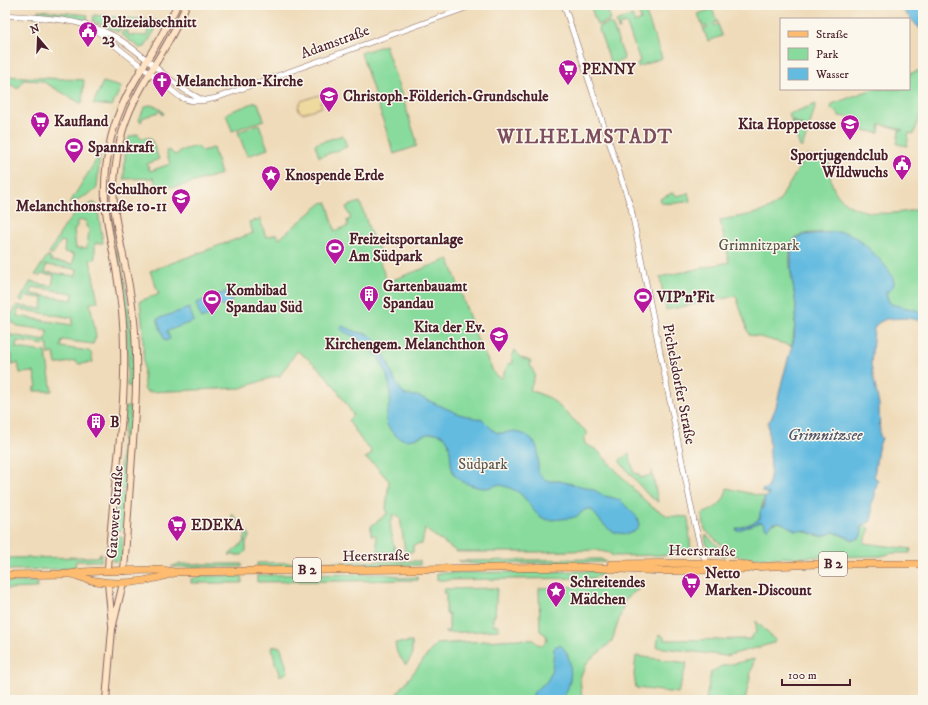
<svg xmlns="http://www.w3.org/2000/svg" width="928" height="705" viewBox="0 0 928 705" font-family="'IM FELL DW Pica',serif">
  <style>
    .green { fill: #88db9d; stroke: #697d64; fill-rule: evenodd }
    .sand { fill: #eeda9e; stroke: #9c7c64 }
    .water { fill: #63bbe0; stroke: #566d86 }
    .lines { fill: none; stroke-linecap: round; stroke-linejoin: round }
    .tertiary-casing { stroke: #84615d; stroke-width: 6 }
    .secondary-casing { stroke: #84615d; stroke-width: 8 }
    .primary-casing { stroke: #84615d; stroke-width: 8 }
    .tertiary { stroke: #fff; stroke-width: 5 }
    .secondary { stroke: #fee4c5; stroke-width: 6 }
    .primary { stroke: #fdbc6f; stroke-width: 7 }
    .labels { text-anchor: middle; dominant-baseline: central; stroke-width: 3; stroke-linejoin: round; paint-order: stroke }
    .shield { fill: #fbf7ec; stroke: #7f6065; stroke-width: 1 }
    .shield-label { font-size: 14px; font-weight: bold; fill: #4a1f2b }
    .poi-label { font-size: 15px; font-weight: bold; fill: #4a1f2b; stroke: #fbf7ec; text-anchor: start }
    .street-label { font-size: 15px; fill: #4a1f2b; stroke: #fbf7ec }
    .park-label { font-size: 15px; fill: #5d574d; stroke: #fbf7ec }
    .water-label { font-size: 16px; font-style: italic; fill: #53566a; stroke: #fbf7ec }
    .district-label { font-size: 19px; font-weight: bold; letter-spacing: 1px; fill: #7c4e5d; stroke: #fbf7ec }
  </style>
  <rect width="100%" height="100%" fill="#fbf7ec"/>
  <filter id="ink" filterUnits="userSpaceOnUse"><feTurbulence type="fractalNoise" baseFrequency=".025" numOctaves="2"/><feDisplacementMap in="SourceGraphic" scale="8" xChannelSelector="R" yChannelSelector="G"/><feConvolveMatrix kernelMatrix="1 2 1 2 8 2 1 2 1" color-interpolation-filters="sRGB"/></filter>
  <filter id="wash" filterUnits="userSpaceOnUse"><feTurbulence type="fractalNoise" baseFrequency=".012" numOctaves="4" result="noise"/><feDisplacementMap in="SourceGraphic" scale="16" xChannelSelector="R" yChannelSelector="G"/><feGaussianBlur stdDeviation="0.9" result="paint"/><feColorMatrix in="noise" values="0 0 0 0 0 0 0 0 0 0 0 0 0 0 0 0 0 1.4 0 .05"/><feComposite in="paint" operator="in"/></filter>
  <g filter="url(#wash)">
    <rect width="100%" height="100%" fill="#efdbb9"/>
    <g class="green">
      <polygon points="590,5 606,5 611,20 597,25"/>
      <polygon points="712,9 718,23 716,22 714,23 715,26 718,24 722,36 708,41 703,28 707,28 706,25 703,27 698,14"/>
      <polygon points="38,10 88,15 87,20 85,21 68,17 40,15"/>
      <polygon points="645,10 662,58 638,67 637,63 640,62 639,58 627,25 626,23 619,25 620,29 618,29 616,22 632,15 635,23 641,20 639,12"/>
      <polygon points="94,15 160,21 145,47 140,48 121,34 123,31 128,31 128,35 147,36 148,26 124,23 118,32 93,21"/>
      <polygon points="609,23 613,26 624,57 623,60 611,64 598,27"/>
      <polygon points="385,45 417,142 415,143 417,146 394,154 361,53"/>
      <polygon points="923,69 923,113 921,112 914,134 909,133 907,146 897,144 899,130 903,130 880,124 879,133 851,128 852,118 839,116 838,113 831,109 832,104 873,89 909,89 909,74"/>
      <polygon points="5,76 84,80 82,104 42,81 23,80 18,89 5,81"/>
      <polygon points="103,82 121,87 112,106 93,104"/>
      <polygon points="256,102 258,103 264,120 232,131 226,114 227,113"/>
      <polygon points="816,104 809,128 791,120 789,114"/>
      <path d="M149 105C154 105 162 109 164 114L162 115 161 111 142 118V121L140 122 139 120 144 108Z"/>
      <polygon points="791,121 809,129 802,147 800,147"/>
      <polygon points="259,124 268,149 247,156 238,132"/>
      <polygon points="138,134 141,138 151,138 159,159 147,164 150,171 170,164 166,151 170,150 173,154 177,155 179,151 197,146 202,151 213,148 221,174 181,186 157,188 154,178 124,179 125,156 129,137"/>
      <polygon points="343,135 347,147 319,157 315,144"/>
      <path d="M100 154 97 188C93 194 76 199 69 204Z"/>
      <path d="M806 156 829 159C829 170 830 183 836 193 854 219 897 215 923 208V314C915 310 893 308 889 302 887 299 887 295 886 292L889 291 873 254C868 246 859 240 851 235 837 234 812 230 799 236 780 246 796 290 796 306 796 319 794 332 792 346L756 336 749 335 736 296 666 310 660 277 729 262 720 220C740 216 762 215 778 203Z"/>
      <path d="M672 193 678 196 688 193 690 201C680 203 671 204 661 203L660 199Z"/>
      <path d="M327 202 335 231 348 226 347 220 351 219 346 207 360 202 374 243 377 244 380 254 378 257 388 284 395 279 449 259 477 339 495 375 502 378 508 364 513 363 512 357 515 350 521 358 531 361 530 364 535 375 530 390 550 398 588 433 584 438 585 444 597 450 639 495 652 507 668 516 688 517 691 551 666 555 613 556 609 553 596 550 538 552H457L425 529 422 544 413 545V552H405L400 517 392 514 393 520 390 521 391 528 390 530 392 532 391 534 393 536 391 538 393 540 392 542 394 544 395 552H378L376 535H371V526L388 513 386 509 389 481 374 464 365 458 371 455V452L370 449 364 444 348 420 353 415C337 389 324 368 297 351L279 377 276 376 241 388 148 392 144 389 143 331 140 301 159 294 150 271 253 233 249 222 260 219 266 237 277 234 279 239 322 203Z"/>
      <path d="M94 203 97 205 103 243H95V259L90 260 98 302 90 303 96 336 93 344 62 340 61 347 89 351 91 353 93 362 79 364 75 361 60 364H56L54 353 48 354V345L17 341 16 348 45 352 46 354 52 391H34V388L37 387 34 372 20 373 18 363 12 364V355L5 354 8 341 5 340V332L11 335 46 341 47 330 18 326 10 321 8 324 6 323 17 305 20 306 42 309 43 298 26 296 25 299 22 301 20 300 31 281 39 284 52 286 54 275 41 274 40 276 35 275 47 256 51 258V261L73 264 74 254 64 252 65 242 61 241 53 254 49 253C60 235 70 209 94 203ZM86 220V226L89 230 87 248H76L74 230 77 226V221ZM46 265 77 269 76 276 45 272ZM32 287 73 293 72 300 31 294ZM18 309 73 318 72 325 17 316Z"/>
      <polygon points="109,205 110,205 114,233 118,246 129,306 133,352 133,386 127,386 128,351 125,311"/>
      <polygon points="131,406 126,490 118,489 126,407"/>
      <polygon points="629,453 634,473 639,474 640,478 652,475 652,471 658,502 648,495 619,461"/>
      <path d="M727 488 765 497C763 501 760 513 760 518L755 522 736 529 760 522H762L768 529C774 521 782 520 789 527L820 536 826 535 834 532 854 540 861 535 863 526 870 528 864 543 911 549 910 553H893L881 556 749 558 733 555 705 530 702 514C715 509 725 503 727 488Z"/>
      <polygon points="119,492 124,493 124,499 126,502 123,529 121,531 117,531 115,529"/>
      <polygon points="232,514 250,535 246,543 246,551 242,555 229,555 245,541 244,538 247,536 231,515"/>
      <path d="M706 535 726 553V556C710 555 707 551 705 536Z"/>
      <polygon points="114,536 123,537 122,561 112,561"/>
      <polygon points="101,553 101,561 76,561 75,567 61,569 5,570 5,558 97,557"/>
      <polygon points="594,559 601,559 606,562 474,564 458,561"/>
      <polygon points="420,561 420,565 257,567 257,563"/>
      <polygon points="178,564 242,564 242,567 171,567"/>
      <polygon points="601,571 603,572 603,574 594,578 437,580 437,573"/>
      <polygon points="383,574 399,576 399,578 417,577 418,580 257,582 257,575"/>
      <polygon points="205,576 242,576 242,583 191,583 191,579"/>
      <polygon points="5,582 37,582 37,588 5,589"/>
      <polygon points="603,585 607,587 643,586 626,598 612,641 601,651 588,661 580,678 582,700 392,700 436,644 517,639 534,640 537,644 543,645 547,639 546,635 540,631 539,588"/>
      <polygon points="497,588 495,616 493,616 493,625 499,625 499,630 445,633 445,631 449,631 449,614 446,614 446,593 443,593 444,589"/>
      <path d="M756 621 775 640 774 643 726 656 657 647 659 634 664 637V640L751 639V636C758 634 756 627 756 621Z"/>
      <polygon points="412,642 412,656 406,665 397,653 395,643"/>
      <polygon points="278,646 281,648 288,672 280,676 279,670 275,663 272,647"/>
      <polygon points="636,656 687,663 678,693 636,688 634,675"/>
      <polygon points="754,659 745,700 706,700 711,672 722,666"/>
    </g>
    <polygon class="sand" points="328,92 330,99 320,102 322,107 303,113 299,111 298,107 301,101"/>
    <g class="water">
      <polygon points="898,5 923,5 923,36 922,31"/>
      <path d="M834 232C840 232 846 232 852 235 862 241 895 271 894 283 893 288 890 290 886 292L888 300 891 304 916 310 923 314V323L919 320 906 318 886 319 878 323 874 328 871 365 879 405 880 437 882 438 878 449 874 476 878 481 875 490V496L871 506C873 512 873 516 870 522 858 528 864 527 860 538L854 540 834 532C830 532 827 536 822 536 817 536 810 532 804 531 801 530 798 531 795 530 784 526 778 515 768 529L766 528 762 522H760L737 531 736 529 755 522 760 518V512L764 505V499L769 494 762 492 763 489 765 490 767 488H768L771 471 768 422 771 419 776 407 782 381 794 338 796 306 791 271V247L795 239 803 235Z"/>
      <polygon points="228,291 232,303 223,307 221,304 212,307 214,314 201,319 196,303"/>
      <polygon points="189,308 194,321 167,331 170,339 165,341 157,319"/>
      <path d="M342 326 357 332 368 334 372 337 381 346 396 383 405 395 418 396 459 414 483 420 494 431 498 433H503L514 431 526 435 532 439 536 445 538 451V472L544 479 550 481H559L589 488 596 491 604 496 610 497 620 500 637 517 639 524 638 528 635 531 628 534 617 533 610 530 602 523 591 509C583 508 582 514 575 517 574 518 551 520 549 520 532 517 530 500 518 492 512 489 504 485 498 485 494 485 490 488 486 488 476 488 460 483 454 474 448 465 454 441 442 435 425 426 410 452 392 432 381 420 388 413 390 401 391 390 388 377 384 368 379 355 365 343 353 336 348 334 343 332 340 328Z"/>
      <path d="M560 645C575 656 573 688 561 700H533C531 689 541 688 547 681 553 673 553 659 554 649L556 646Z"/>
    </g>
  </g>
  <g filter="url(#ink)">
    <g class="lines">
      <defs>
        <g id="tertiary">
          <polyline points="564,5 631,208 694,521 702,553 708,564"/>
          <path d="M5 15C46 18 90 18 125 43 152 61 173 87 203 100"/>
          <path d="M93 28 180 97C192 103 203 101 216 98L474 5"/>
        </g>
        <g id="secondary">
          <path d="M108 571C111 497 126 422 124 348 124 323 121 299 117 275 113 249 106 224 105 198 104 178 107 157 111 138 123 88 157 51 177 5"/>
          <path d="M124 571C127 533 129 494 132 456 135 415 138 374 135 332 133 305 128 278 122 251 119 235 115 220 114 204 112 183 116 161 120 141 131 90 168 53 186 5"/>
          <polyline points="108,583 112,625"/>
          <polyline points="106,700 112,629 123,583"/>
        </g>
        <g id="primary">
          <polyline points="611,564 706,563 749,565"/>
          <path d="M72 574C80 577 88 580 96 581 122 586 150 581 174 573"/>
          <polyline points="5,575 70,574 82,572 100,571 162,570 174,572 578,567 664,571 748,569 754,567 817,564 923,564"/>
        </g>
      </defs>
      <use href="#tertiary" class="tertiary-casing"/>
      <use href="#secondary" class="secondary-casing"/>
      <use href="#primary" class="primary-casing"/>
      <use href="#tertiary" class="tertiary"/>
      <use href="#secondary" class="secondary"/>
      <use href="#primary" class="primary"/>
    </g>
  </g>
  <defs>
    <symbol id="civic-pin" viewBox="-11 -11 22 30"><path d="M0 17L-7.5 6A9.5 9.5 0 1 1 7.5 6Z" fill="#b5179e" stroke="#fbf7ec"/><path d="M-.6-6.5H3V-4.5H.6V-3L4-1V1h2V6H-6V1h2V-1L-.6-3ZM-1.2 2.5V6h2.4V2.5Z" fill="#fff"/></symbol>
    <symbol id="supermarket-pin" viewBox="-11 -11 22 30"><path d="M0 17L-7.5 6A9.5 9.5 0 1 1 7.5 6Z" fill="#b5179e" stroke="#fbf7ec"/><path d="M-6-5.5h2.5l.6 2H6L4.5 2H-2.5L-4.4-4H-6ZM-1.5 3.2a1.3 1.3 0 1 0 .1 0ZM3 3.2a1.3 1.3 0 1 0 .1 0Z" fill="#fff"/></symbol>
    <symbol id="church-pin" viewBox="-11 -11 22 30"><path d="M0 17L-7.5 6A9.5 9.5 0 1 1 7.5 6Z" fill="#b5179e" stroke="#fbf7ec"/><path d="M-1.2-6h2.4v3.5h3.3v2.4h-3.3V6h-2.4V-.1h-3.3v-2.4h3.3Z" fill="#fff"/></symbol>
    <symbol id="school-pin" viewBox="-11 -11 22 30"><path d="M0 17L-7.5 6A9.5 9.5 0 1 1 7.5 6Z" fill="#b5179e" stroke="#fbf7ec"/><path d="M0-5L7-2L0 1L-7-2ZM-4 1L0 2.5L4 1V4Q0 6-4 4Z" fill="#fff"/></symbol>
    <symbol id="stadium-pin" viewBox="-11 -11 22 30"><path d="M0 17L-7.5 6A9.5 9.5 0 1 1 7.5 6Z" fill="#b5179e" stroke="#fbf7ec"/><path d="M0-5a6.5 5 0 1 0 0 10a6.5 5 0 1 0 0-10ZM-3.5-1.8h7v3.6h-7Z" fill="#fff"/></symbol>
    <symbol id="sight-pin" viewBox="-11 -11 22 30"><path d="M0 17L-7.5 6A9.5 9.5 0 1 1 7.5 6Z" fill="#b5179e" stroke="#fbf7ec"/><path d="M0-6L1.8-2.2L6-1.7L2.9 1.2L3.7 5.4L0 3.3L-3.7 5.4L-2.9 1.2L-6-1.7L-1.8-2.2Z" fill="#fff"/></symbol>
    <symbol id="building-pin" viewBox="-11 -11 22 30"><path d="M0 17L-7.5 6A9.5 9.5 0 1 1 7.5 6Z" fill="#b5179e" stroke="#fbf7ec"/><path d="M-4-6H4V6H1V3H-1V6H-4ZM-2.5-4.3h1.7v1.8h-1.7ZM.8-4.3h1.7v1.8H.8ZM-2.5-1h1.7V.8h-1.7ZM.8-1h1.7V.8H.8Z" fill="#fff"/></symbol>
  </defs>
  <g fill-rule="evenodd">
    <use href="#civic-pin" x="77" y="20" width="22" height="30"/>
    <use href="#supermarket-pin" x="557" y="58" width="22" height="30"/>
    <use href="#church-pin" x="151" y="70" width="22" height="30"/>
    <use href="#school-pin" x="318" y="85" width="22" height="30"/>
    <use href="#supermarket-pin" x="29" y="110" width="22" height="30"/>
    <use href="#school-pin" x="839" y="113" width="22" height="30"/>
    <use href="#stadium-pin" x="63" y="136" width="22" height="30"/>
    <use href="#civic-pin" x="891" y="153" width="22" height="30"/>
    <use href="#sight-pin" x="260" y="164" width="22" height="30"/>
    <use href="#school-pin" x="170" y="187" width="22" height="30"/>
    <use href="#stadium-pin" x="324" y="237" width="22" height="30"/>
    <use href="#building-pin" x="358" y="284" width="22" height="30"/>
    <use href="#stadium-pin" x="632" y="286" width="22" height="30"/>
    <use href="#stadium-pin" x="201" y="288" width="22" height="30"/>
    <use href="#school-pin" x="488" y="325" width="22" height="30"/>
    <use href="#building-pin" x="85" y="411" width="22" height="30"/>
    <use href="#supermarket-pin" x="166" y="514" width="22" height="30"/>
    <use href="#supermarket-pin" x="680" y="571" width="22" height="30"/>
    <use href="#sight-pin" x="545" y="580" width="22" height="30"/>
  </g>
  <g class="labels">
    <g class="shield">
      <rect x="819" y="552" width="28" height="24" rx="3"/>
      <rect x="293" y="558" width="28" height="24" rx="3"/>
    </g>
    <g class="shield-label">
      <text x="833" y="564">B 2</text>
      <text x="307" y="570">B 2</text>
    </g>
    <g class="poi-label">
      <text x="102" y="22">Polizeiabschnitt<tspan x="102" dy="17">23</tspan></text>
      <text x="582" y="69">PENNY</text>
      <text x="176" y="81">Melanchthon-Kirche</text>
      <text x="343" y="96">Christoph-Földerich-Grundschule</text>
      <text x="54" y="121">Kaufland</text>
      <text x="836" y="124" text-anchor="end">Kita Hoppetosse</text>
      <text x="88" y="147">Spannkraft</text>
      <text x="888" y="155" text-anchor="end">Sportjugendclub<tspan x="888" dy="17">Wildwuchs</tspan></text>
      <text x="285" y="175">Knospende Erde</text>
      <text x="167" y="189" text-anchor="end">Schulhort<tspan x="167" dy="17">Melanchthonstraße 10-11</tspan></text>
      <text x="349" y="239">Freizeitsportanlage<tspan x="349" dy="17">Am Südpark</tspan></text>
      <text x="383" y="286">Gartenbauamt<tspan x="383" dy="17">Spandau</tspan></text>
      <text x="226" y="290">Kombibad<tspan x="226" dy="17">Spandau Süd</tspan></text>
      <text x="657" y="297">VIP’n’Fit</text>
      <text x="485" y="327" text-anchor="end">Kita der Ev.<tspan x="485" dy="17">Kirchengem. Melanchthon</tspan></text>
      <text x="110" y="422">B</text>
      <text x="191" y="525">EDEKA</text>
      <text x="705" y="573">Netto<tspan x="705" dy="17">Marken-Discount</tspan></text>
      <text x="570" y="582">Schreitendes<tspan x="570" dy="17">Mädchen</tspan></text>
    </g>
    <g class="street-label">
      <text transform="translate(335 42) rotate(-20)">Adamstraße</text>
      <text transform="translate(679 384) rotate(79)">Pichelsdorfer Straße</text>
      <text transform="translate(115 512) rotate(-86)">Gatower Straße</text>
      <text transform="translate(702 551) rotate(1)">Heerstraße</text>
      <text transform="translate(376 556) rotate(-1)">Heerstraße</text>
    </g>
    <g class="park-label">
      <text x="759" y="245">Grimnitzpark</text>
      <text x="483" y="464">Südpark</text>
    </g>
    <g class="water-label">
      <text x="825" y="435">Grimnitzsee</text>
    </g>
    <g class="district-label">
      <text x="585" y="137">WILHELMSTADT</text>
    </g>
  </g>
  <rect width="928" height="705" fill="none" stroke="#fbf7ec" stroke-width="20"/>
  <rect x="780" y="18" width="130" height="72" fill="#fbf7ec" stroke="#b4a19f"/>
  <rect x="788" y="31" width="20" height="6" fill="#fdbc6f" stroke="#b4a19f"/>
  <text x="816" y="38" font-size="12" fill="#4a1f2b">Straße</text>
  <rect x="788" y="48" width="20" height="12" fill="#88db9d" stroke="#b4a19f"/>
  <text x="816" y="58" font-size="12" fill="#4a1f2b">Park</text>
  <rect x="788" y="68" width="20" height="12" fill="#63bbe0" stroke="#b4a19f"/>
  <text x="816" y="78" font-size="12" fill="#4a1f2b">Wasser</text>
  <g transform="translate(38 38) rotate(341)" stroke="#fbf7ec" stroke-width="3" paint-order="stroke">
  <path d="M0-3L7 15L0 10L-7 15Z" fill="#4a1f2b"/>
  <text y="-6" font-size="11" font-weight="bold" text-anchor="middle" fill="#4a1f2b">N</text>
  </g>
  <path d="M782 679v6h68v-6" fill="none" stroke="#4a1f2b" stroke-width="2"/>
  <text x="788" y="679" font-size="12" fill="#4a1f2b" stroke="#fbf7ec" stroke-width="3" paint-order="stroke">100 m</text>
</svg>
